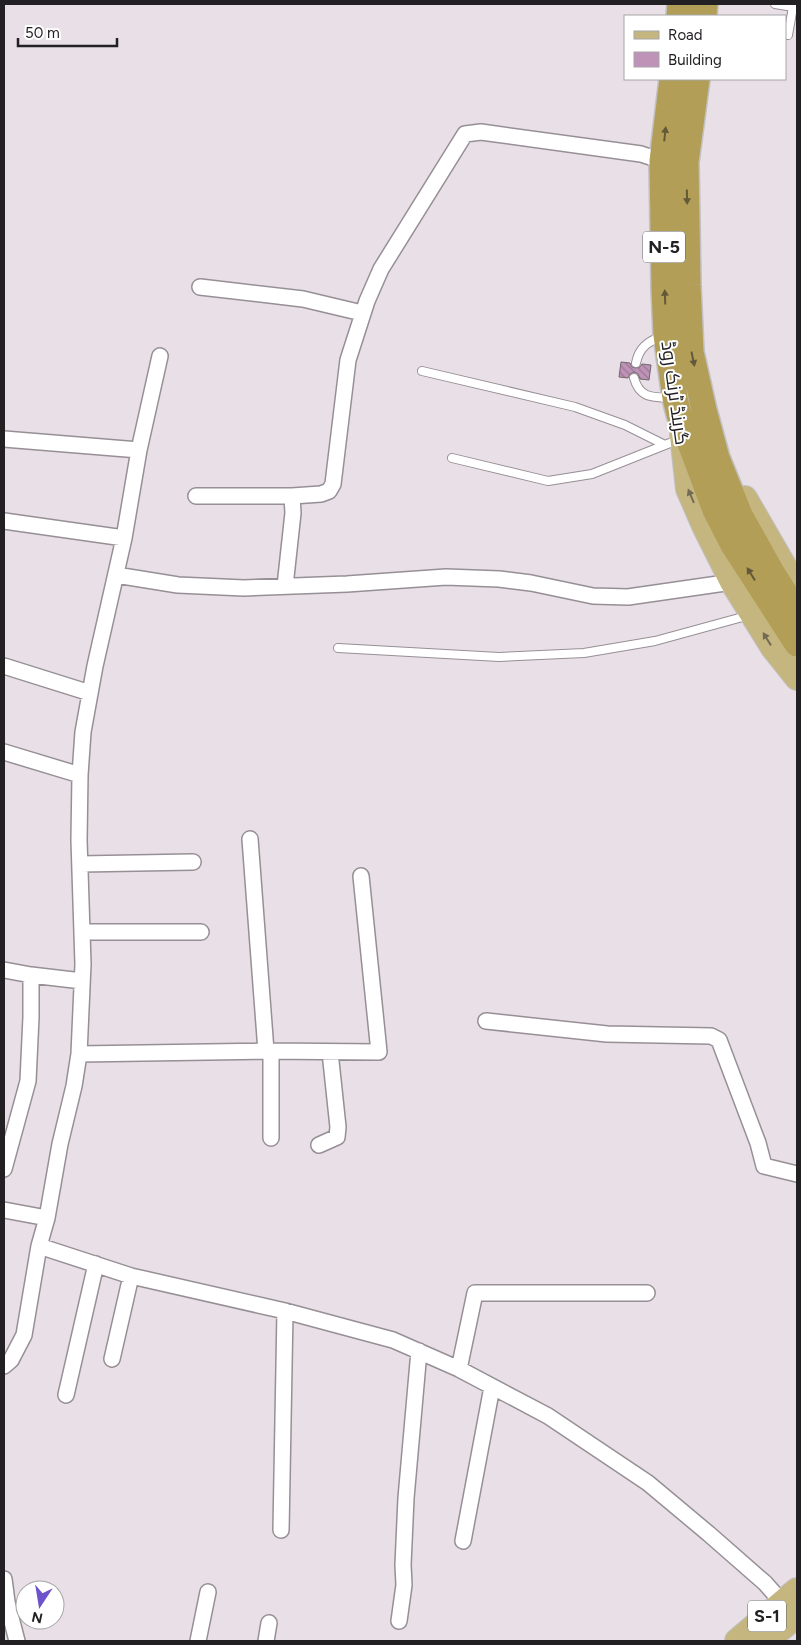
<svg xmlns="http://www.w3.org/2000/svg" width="801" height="1645" font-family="Figtree,Cairo,sans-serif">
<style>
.building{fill:url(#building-back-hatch);stroke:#70686e}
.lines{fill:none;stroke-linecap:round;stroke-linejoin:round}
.service-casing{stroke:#978f96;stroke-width:10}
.minor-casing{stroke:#978f96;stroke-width:18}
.primary-casing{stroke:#c1c1c1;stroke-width:26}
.trunk-casing{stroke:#c1c1c1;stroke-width:28}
.service{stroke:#fff;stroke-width:8}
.minor{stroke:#fff;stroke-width:15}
.primary{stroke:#c5b680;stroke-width:24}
.trunk{stroke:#b29e56;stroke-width:25}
.oneway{fill:#63593a}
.oneway2{fill:#746b52}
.labels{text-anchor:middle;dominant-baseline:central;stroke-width:4;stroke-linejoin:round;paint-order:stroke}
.shield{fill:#fff;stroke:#656365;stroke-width:1}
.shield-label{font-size:18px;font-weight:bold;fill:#232023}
.street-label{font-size:19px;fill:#232023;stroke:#fff}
</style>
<defs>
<pattern id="building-back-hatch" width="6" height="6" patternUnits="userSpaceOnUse" patternTransform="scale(1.25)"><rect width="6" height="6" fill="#bf92b7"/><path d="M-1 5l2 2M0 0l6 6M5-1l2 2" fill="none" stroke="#9b7794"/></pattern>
</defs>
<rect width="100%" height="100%" fill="#e8dfe7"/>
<!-- building -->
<path class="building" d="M621,362L630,363L632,367L635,368L640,367L642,364L651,365L649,380L640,379L638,374L634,372L630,374L628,378L619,377Z"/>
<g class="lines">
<!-- service casing -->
<g class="service-casing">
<path id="service" d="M775,4L793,7L788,35L785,34
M636,363C639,348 647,342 662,336
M422,371L575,407L625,425L665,445
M634,378C640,399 653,397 671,398
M452,458L548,481L592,474L680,439
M338,648L499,657L584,653L655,641L750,615"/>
</g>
<!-- minor casing -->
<g class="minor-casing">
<path id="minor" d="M200,287L303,299L362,313
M4,439L139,450
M196,496H292
M4,521L124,538
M116,575L178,585L244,588L347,584L446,577L499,579L531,583L593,596L628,597L732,582
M285,586L293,513L292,496L321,494L329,491L333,484L348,360L367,301L381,269L465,134L481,132L641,154L662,161
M4,666L90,693
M4,752L80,775
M250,839L266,1051
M80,864L193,862
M83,932H201
M4,970L31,975L82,981
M486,1021L607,1034L711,1036L719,1040L758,1143L764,1166L797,1174
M271,1051V1138
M79,1054L266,1051L379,1052L361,876
M319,1145L337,1137L338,1127L330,1052
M4,1169L28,1081L31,1017V975
M4,1210L47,1218
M39,1246L131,1276L285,1311L393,1340L459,1369L548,1416L648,1483L709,1534L765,1583L788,1609
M112,1359L131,1276
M4,1366L11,1360L24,1335L39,1246L47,1218L60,1144L74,1086L79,1054L83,964L79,840L80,775L83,732L95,666L124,538L139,450L160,356
M459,1369L475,1293H647
M66,1395L96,1264
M281,1530L285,1311
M463,1541L492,1387
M4,1579L7,1602L17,1641
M399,1621L404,1585L403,1565L406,1498L419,1351
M198,1641L208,1592
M266,1641L269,1623"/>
</g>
<!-- primary casing -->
<g class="primary-casing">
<path id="primary" d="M682,435L688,489L705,528L732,582L773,648L797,678
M745,498L797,588
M737,1641L797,1590
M767,1641L797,1615"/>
</g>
<!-- trunk casing -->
<g class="trunk-casing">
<path id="trunk" d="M679,16L680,4
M704,16L705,4
M672,79L662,161L664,289L666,335L675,398L679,414L715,510L733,545L797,644
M697,79L686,162L688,285L691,352L704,410L717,458L740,515L773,574L797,612"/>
</g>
<!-- service -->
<use href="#service" class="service"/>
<!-- minor -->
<use href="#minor" class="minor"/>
<!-- primary -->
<use href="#primary" class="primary"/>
<!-- trunk -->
<use href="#trunk" class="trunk"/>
</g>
<!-- one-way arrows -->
<defs><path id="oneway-solid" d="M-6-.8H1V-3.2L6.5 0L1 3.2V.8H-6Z" transform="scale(1.25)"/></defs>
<g class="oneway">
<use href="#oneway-solid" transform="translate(665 134) rotate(-84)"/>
<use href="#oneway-solid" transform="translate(687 197) rotate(89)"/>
<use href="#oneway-solid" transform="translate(665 297) rotate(-92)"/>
<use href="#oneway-solid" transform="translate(693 359) rotate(78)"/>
<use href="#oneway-solid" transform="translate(751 574) rotate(-122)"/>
</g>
<g class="oneway2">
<use href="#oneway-solid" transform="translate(691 496) rotate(-113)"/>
<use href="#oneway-solid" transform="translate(767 639) rotate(-122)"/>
</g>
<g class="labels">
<!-- shield labels -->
<g class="shield">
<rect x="643" y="231.5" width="42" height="31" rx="4"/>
<rect x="748" y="1600.5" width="38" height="31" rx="4"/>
</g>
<g class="shield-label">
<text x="664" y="247">N-5</text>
<text x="767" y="1616">S-1</text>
</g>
<!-- street labels -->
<g class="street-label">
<text transform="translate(675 393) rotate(82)">گرینڈ ٹرنک روڈ</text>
</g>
</g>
<!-- border -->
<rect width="801" height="1645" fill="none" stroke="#232023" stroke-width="10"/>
<!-- legend -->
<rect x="624" y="15" width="162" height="65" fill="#ffffff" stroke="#a7a6a7"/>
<rect x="634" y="31" width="25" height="8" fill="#c5b680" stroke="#a7a6a7"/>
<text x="668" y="40" font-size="15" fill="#232023">Road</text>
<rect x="634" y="52" width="25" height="15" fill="#bf92b7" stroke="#a7a6a7"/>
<text x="668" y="65" font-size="15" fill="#232023">Building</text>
<!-- north arrow -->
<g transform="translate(40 1605) rotate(192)"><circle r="24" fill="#ffffff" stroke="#a7a6a7"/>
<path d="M0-4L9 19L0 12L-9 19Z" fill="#6e52cb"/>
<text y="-8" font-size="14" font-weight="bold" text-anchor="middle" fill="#232023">N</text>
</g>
<!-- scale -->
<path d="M18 38v8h99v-8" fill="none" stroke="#232023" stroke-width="2.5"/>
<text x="25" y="38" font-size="15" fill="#232023" stroke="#ffffff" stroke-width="4" paint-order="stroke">50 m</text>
</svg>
